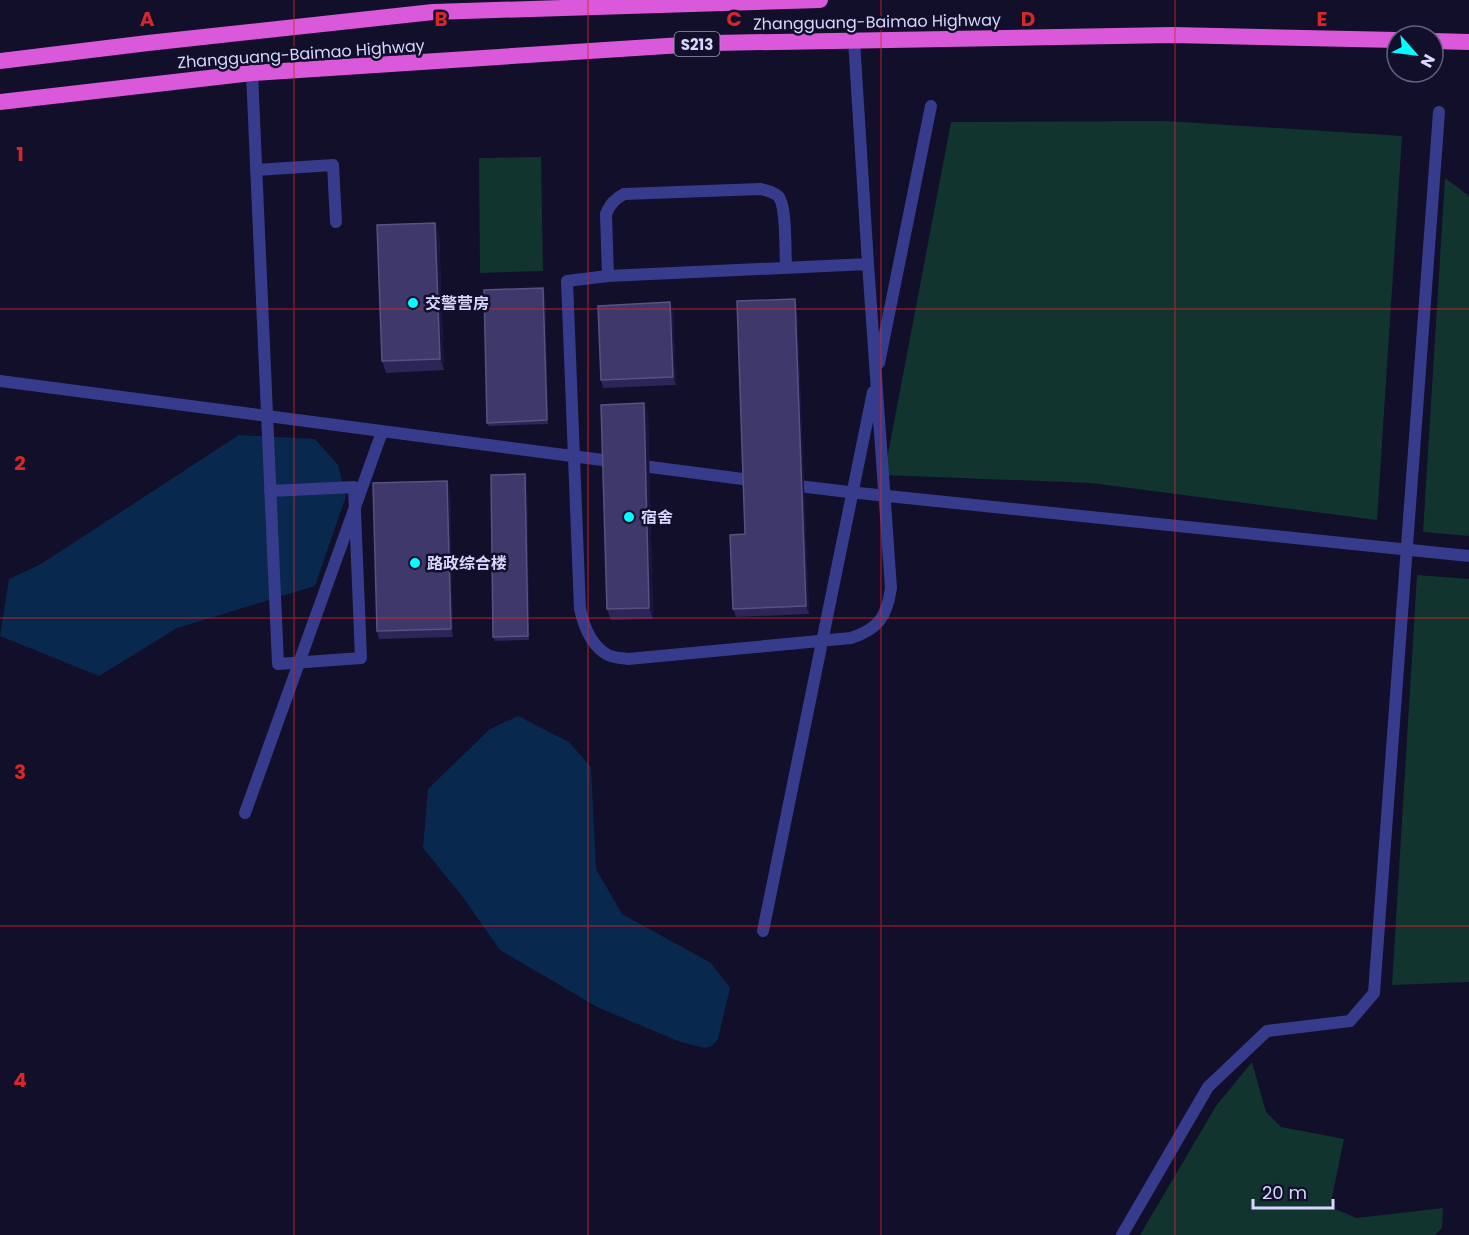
<svg xmlns="http://www.w3.org/2000/svg" width="1469" height="1235" font-family="Poppins,'Noto Sans SC',sans-serif">
<style>
.green{fill:#11342f}
.water{fill:#09284e}
.lines{fill:none;stroke-linecap:round;stroke-linejoin:round}
.service{stroke:#373b8b;stroke-width:12}
.trunk{stroke:#da58da;stroke-width:16}
.wall{fill:#2c2658}
.shaded-wall{fill:#19153d}
.building{fill:#3e396a;stroke:#565281;stroke-width:1.5}
.grid{fill:none;stroke:#d62828;stroke-width:1.5;stroke-opacity:0.55}
.poi-dot{fill:#03fcff;stroke:#110f29;stroke-width:2}
.labels{text-anchor:middle;dominant-baseline:central;stroke-width:5;stroke-linejoin:round;paint-order:stroke}
.shield{fill:#110f29;stroke:#9c9bbf;stroke-width:1.5}
.shield-label{font-size:15px;font-weight:bold;fill:#d8d7ff}
.street-label{font-size:16px;fill:#d8d7ff;stroke:#110f29}
.poi-label{font-size:16px;font-weight:bold;fill:#d8d7ff;stroke:#110f29;text-anchor:start}
.grid-label{font-size:20px;text-anchor:middle;font-weight:bold;fill:#d62828;stroke:#110f29;stroke-width:5;stroke-linejoin:round;paint-order:stroke}
</style>
<rect width="100%" height="100%" fill="#110f29"/>
<!-- green -->
<path class="green" d="M1166,121L1402,136L1377,520L1091,483L884,475L951,122Z
M541,157L543,271L480,273L479,158Z
M1445,178L1469,196V536L1423,532Z
M1417,575L1469,579V982L1392,985Z
M1252,1062L1266,1112L1281,1127L1344,1139L1330,1207L1357,1218L1443,1208L1442,1228L1435,1235H1140L1216,1106Z"/>
<!-- water -->
<path class="water" d="M239,435L315,439L338,465L346,496L315,586L177,628L99,676L0,636L9,579L41,564Z
M518,716L569,742L591,767L596,869L622,914L711,963L730,988L718,1039L712,1046L704,1048L678,1041L597,1007L500,950L462,896L423,848L428,789L490,729Z"/>
<g class="lines">
<!-- service -->
<path class="service" d="M854,40L868,264L891,588C887,616 879,629 851,638L628,659C622,658 614,658 608,655C591,646 584,627 580,609L567,281L608,276L868,264
M252,73C260,270 269,467 278,664L361,658L354,487L270,491
M256,170L333,165L336,222
M608,276L606,214C610,204 615,199 624,194L760,189C766,190 772,191 778,196C787,205 785,253 786,268
M879,363L931,106
M0,381L618,462
M635,465L758,481
M790,485L849,492L1469,556
M245,813L382,432
M763,931L873,392
M1122,1235L1208,1087L1267,1031L1350,1021L1374,993L1439,112"/>
<!-- trunk -->
<path class="trunk" d="M1433,41L1469,42
M0,61L148,43L433,12L820,0
M0,102L252,73L713,43L1173,35L1397,40"/>
</g>
<!-- wall -->
<path class="wall" d="M435,223L439,234L444,370L386,373L382,361Z
M545,292L548,424L489,426L487,423Z
M795,299L797,307L809,614L736,617L733,609L745,534Z
M673,310L676,385L603,388L601,380Z
M648,414L653,619L611,620L607,609Z
M525,474L527,478L529,640L495,641L493,637Z
M447,481L450,488L453,637L379,639L377,631Z"/>
<!-- shaded-wall -->
<path class="shaded-wall" d="M435,223L439,234L444,370L440,359Z
M543,288L545,292L548,424L547,420Z
M795,299L797,307L809,614L806,606Z
M670,302L673,310L676,385L673,377Z
M644,403L648,414L653,619L649,608Z
M525,474L527,478L529,640L528,636Z
M447,481L450,488L453,637L451,629Z"/>
<!-- building -->
<path class="building" d="M435,223L440,359L382,361L377,225Z
M543,288L547,420L487,423L484,290Z
M795,299L806,606L733,609L730,535L745,534L737,301Z
M670,302L673,377L601,380L598,306Z
M644,403L649,608L607,609L601,405Z
M525,474L528,636L493,637L491,475Z
M447,481L451,629L377,631L373,483Z"/>
<!-- grid -->
<path class="grid" d="M294,0V1235M588,0V1235M881,0V1235M1175,0V1235M0,309H1469M0,618H1469M0,926H1469"/>
<!-- markers -->
<g class="poi-dot">
<circle cx="413" cy="303" r="6"/>
<circle cx="629" cy="517" r="6"/>
<circle cx="415" cy="563" r="6"/>
</g>
<g class="labels">
<!-- shield labels -->
<rect class="shield" x="674.5" y="32" width="45" height="24" rx="4.5"/>
<g class="shield-label">
<text x="697" y="44">S213</text>
</g>
<!-- street labels -->
<g class="street-label">
<text transform="translate(877 22) rotate(-1)">Zhangguang-Baimao Highway</text>
<text transform="translate(301 54) rotate(-4)">Zhangguang-Baimao Highway</text>
</g>
<!-- poi labels -->
<g class="poi-label">
<text x="425" y="303">交警营房</text>
<text x="641" y="517">宿舍</text>
<text x="427" y="563">路政综合楼</text>
</g>
</g>
<g class="grid-label">
<text x="147" y="26">A</text>
<text x="441" y="26">B</text>
<text x="734" y="26">C</text>
<text x="1028" y="26">D</text>
<text x="1322" y="26">E</text>
<text x="20" y="161">1</text>
<text x="20" y="470">2</text>
<text x="20" y="779">3</text>
<text x="20" y="1087">4</text>
</g>
<!-- north arrow -->
<g transform="translate(1415 54) rotate(118)"><circle r="28" fill="#110f29" stroke="#615f7f" stroke-width="1.5"/>
<path d="M0-4.5L10 22L0 15L-10 22Z" fill="#03fcff"/>
<text y="-9" font-size="16" font-weight="bold" text-anchor="middle" fill="#d8d7ff">N</text>
</g>
<!-- scale -->
<path d="M1253 1199v9h80v-9" fill="none" stroke="#d8d7ff" stroke-width="3"/>
<text x="1262" y="1199" font-size="18" fill="#d8d7ff" stroke="#110f29" stroke-width="4.5" paint-order="stroke">20 m</text>
</svg>
